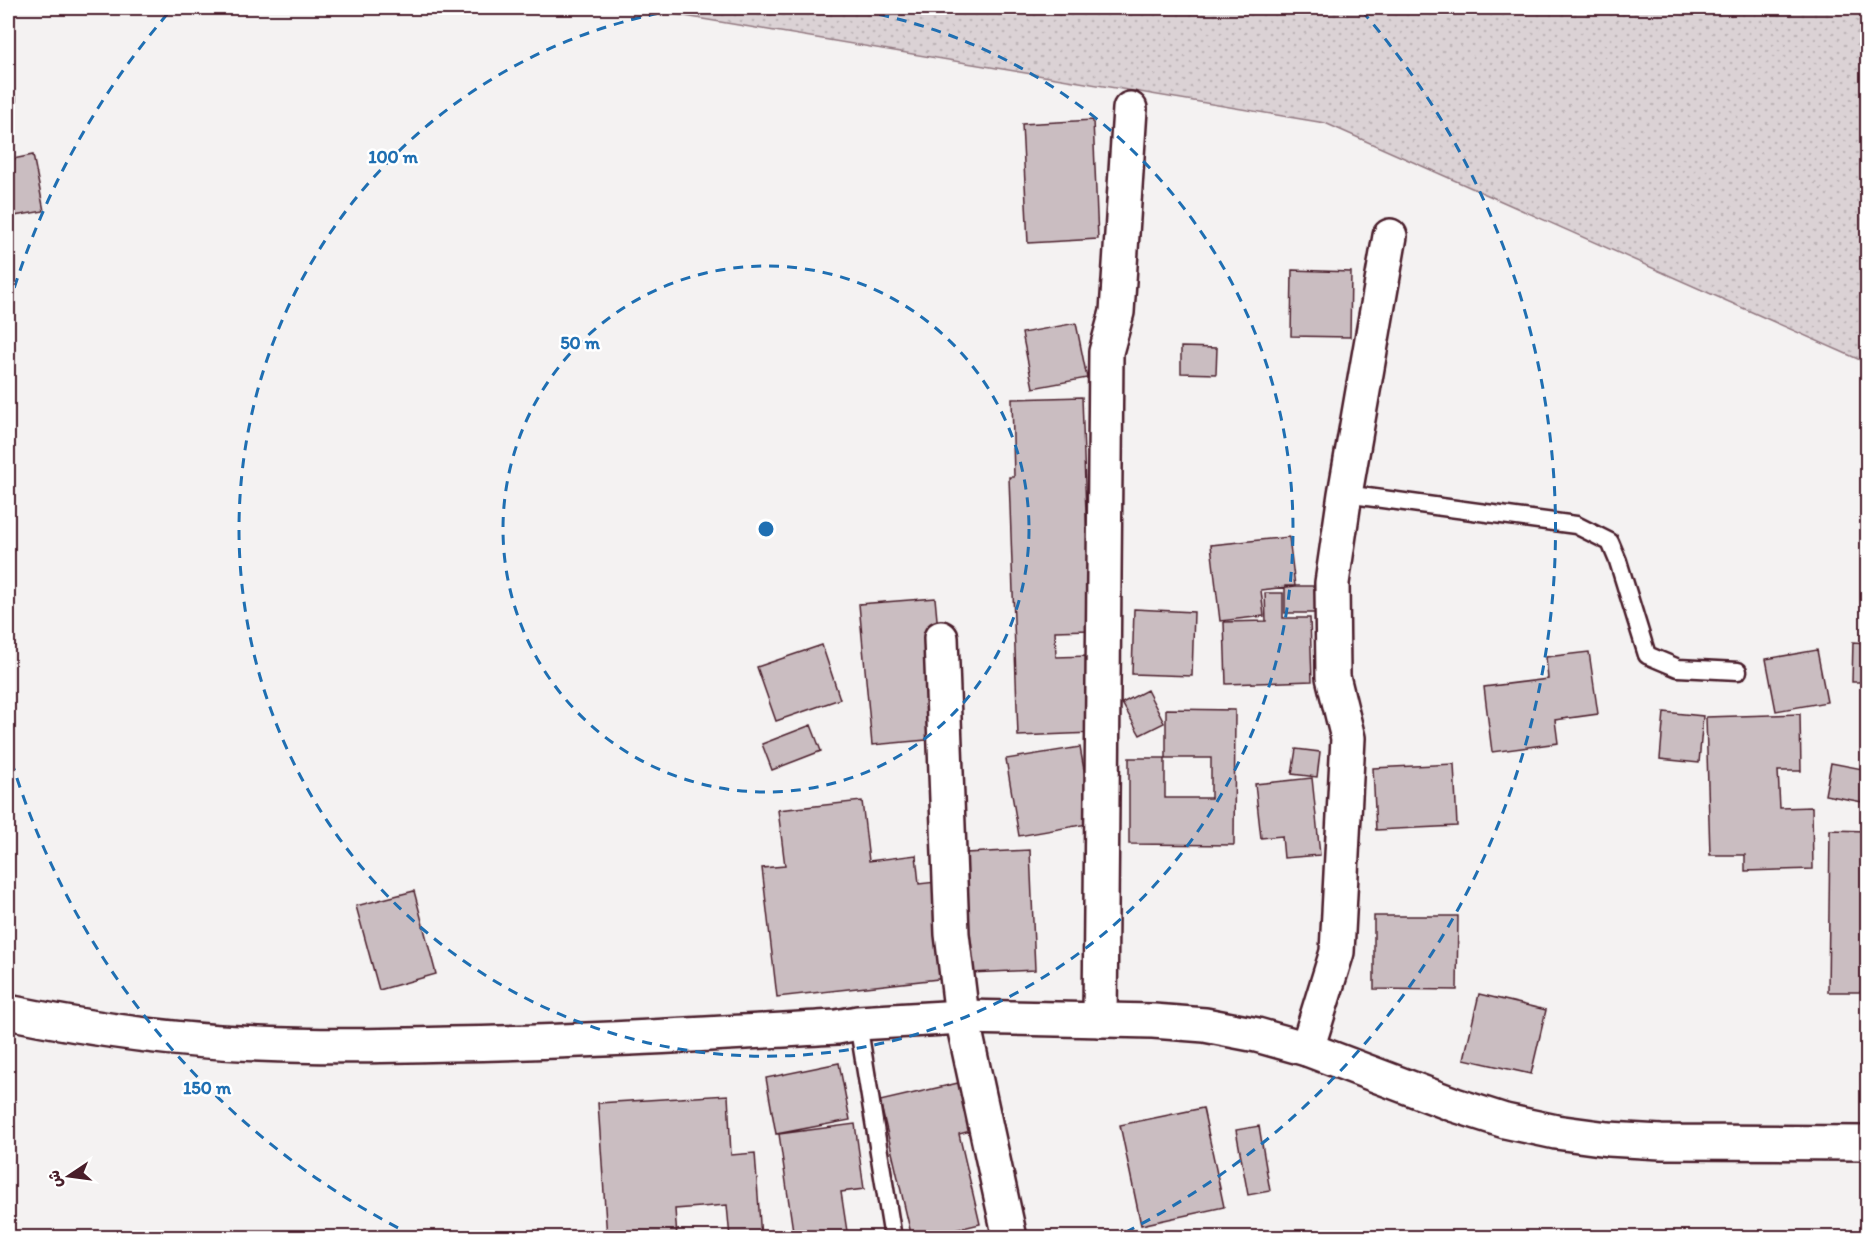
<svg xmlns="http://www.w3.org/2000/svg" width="1875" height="1245" font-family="Itim,'Playpen Sans Arabic',sans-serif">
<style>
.grass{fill:url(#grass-dots);stroke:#927880;stroke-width:1.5}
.building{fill:#cabdc1;stroke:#4a1f2b;stroke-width:1.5}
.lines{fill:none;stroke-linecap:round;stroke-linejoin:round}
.lane-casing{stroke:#4a1f2b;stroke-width:21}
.street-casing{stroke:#4a1f2b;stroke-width:38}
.secondary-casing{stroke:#4a1f2b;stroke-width:38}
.lane{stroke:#fff;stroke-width:16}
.street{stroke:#fff;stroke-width:33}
.secondary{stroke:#fff;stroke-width:33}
.ring{fill:none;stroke:#1f6fb2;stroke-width:3;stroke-dasharray:10 8}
.centre{fill:#1f6fb2;stroke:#fff;stroke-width:3}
.ring-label{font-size:18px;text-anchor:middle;font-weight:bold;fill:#1f6fb2;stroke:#fff;stroke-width:5;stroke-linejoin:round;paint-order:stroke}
</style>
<defs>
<pattern id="grass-dots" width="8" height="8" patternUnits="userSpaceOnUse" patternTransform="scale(1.5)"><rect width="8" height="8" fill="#dbd2d5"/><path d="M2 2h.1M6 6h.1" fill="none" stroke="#bdb4b7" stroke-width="1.8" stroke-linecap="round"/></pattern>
</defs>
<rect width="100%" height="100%" fill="#f4f2f2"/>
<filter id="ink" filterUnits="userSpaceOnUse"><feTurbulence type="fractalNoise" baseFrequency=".0167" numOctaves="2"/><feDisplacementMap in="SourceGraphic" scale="12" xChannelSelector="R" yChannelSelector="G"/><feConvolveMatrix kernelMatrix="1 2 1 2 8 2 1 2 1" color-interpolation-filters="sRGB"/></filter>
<g filter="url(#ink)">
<!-- grass -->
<path class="grass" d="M637,8H1867V363L1325,123Z"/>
<!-- building -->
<path class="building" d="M8,97H16L15,144H8Z
M1093,120L1098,239L1028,243L1022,124Z
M33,155L44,211L8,217V160Z
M1292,270L1351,272L1350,337L1291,336Z
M1076,323L1087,378L1033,388L1022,333Z
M1181,347L1217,348L1216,374L1181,373Z
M1082,397L1090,630L1055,631L1056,657L1089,656L1092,733L1018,736L1009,477H1014L1012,399Z
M1289,537L1295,586L1261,590L1264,616L1220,621L1211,545Z
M1285,586H1323L1324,613H1285Z
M1265,593H1283V618H1310L1312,681L1226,684L1224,622L1266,621Z
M935,598L948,738L872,745L859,604Z
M1134,609L1194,612L1192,676L1132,674Z
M1853,642L1868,643V682H1852Z
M822,645L840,699L776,721L757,667Z
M1817,650L1827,702L1776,711L1766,659Z
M1589,652L1598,714L1555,720L1558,743L1492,752L1484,687L1548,679L1546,657Z
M1147,690L1164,723L1140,735L1122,703Z
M1166,709L1235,710L1234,845L1129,844V758H1165V798H1211V758H1166Z
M1664,712L1703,716L1699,763L1660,759Z
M1800,714L1801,771H1778L1780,808L1812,807L1813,869L1745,871V855H1710L1706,717Z
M811,725L821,751L772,770L762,744Z
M1080,747L1093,823L1019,836L1006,759Z
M1296,749L1320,752L1317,777L1292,774Z
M1831,763L1868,770V803L1825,795Z
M1454,764L1457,826L1376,830L1373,768Z
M1312,778L1320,855L1284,858L1282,836L1261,838L1255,784Z
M862,801L869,861L916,855L919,884L936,882L947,978L777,997L762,868L785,866L778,810Z
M1830,830L1868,831V992H1828Z
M1030,850L1035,970L970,973L965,853Z
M414,891L436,974L379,990L356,906Z
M1374,916H1458L1457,990L1374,989Z
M1479,994L1546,1010L1531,1074L1464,1059Z
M839,1063L850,1120L776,1134L766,1078Z
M967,1081L978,1129L959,1134L980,1224L921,1238H912L880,1101Z
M728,1095L731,1155L755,1153L761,1238H730L727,1205L675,1209L677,1238H607L598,1103Z
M1203,1108L1224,1207L1141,1225L1120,1125Z
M855,1124L864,1189L841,1192L848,1238H794L779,1134Z
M1259,1126L1270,1191L1248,1195L1236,1130Z"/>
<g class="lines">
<!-- lane casing -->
<g class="lane-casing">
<path id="lane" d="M1345,494L1576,525L1610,542L1618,561L1647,655L1678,668L1738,671
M858,1023L893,1238"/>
</g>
<!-- street casing -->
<g class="street-casing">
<path id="street" d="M941,638L952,934L962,1017L1010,1238
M1100,1020L1106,352L1117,312L1130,109
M1307,1049L1337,952L1348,738L1333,677L1332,583L1345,494L1390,236"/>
</g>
<!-- secondary casing -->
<g class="secondary-casing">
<path id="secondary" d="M8,1012C90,1029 174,1041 259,1044C322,1047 385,1046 449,1044C578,1042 708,1034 837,1027L858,1023L962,1017L1153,1021L1205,1025L1257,1035L1307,1049L1455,1105L1505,1121L1556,1132L1608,1139L1661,1142L1868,1143"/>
</g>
<!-- lane -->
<use href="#lane" class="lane"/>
<!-- street -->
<use href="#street" class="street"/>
<!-- secondary -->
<use href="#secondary" class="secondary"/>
</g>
</g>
<!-- distance rings -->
<g class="ring">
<circle cx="766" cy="529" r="263"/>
<path d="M844 8A527 527 0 1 1 688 8"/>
<path d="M414 1236A790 790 0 0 1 9 753M9 305A790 790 0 0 1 170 11M1362 11A790 790 0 0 1 1118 1236"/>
</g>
<circle cx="766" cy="529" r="9" class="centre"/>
<g class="ring-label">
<text x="393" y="163">100 m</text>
<text x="580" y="349">50 m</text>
<text x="207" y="1094">150 m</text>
</g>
<!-- margin -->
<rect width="1875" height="1245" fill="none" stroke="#fff" stroke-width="30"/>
<rect x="15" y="15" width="1845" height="1215" fill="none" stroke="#4a1f2b" stroke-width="2" filter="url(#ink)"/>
<!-- north arrow -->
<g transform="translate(69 1176) rotate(257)" stroke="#ffffff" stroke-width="4.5" paint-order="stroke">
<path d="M0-4.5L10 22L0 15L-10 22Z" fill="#4a1f2b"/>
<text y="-9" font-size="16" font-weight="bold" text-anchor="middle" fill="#4a1f2b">ش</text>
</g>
</svg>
